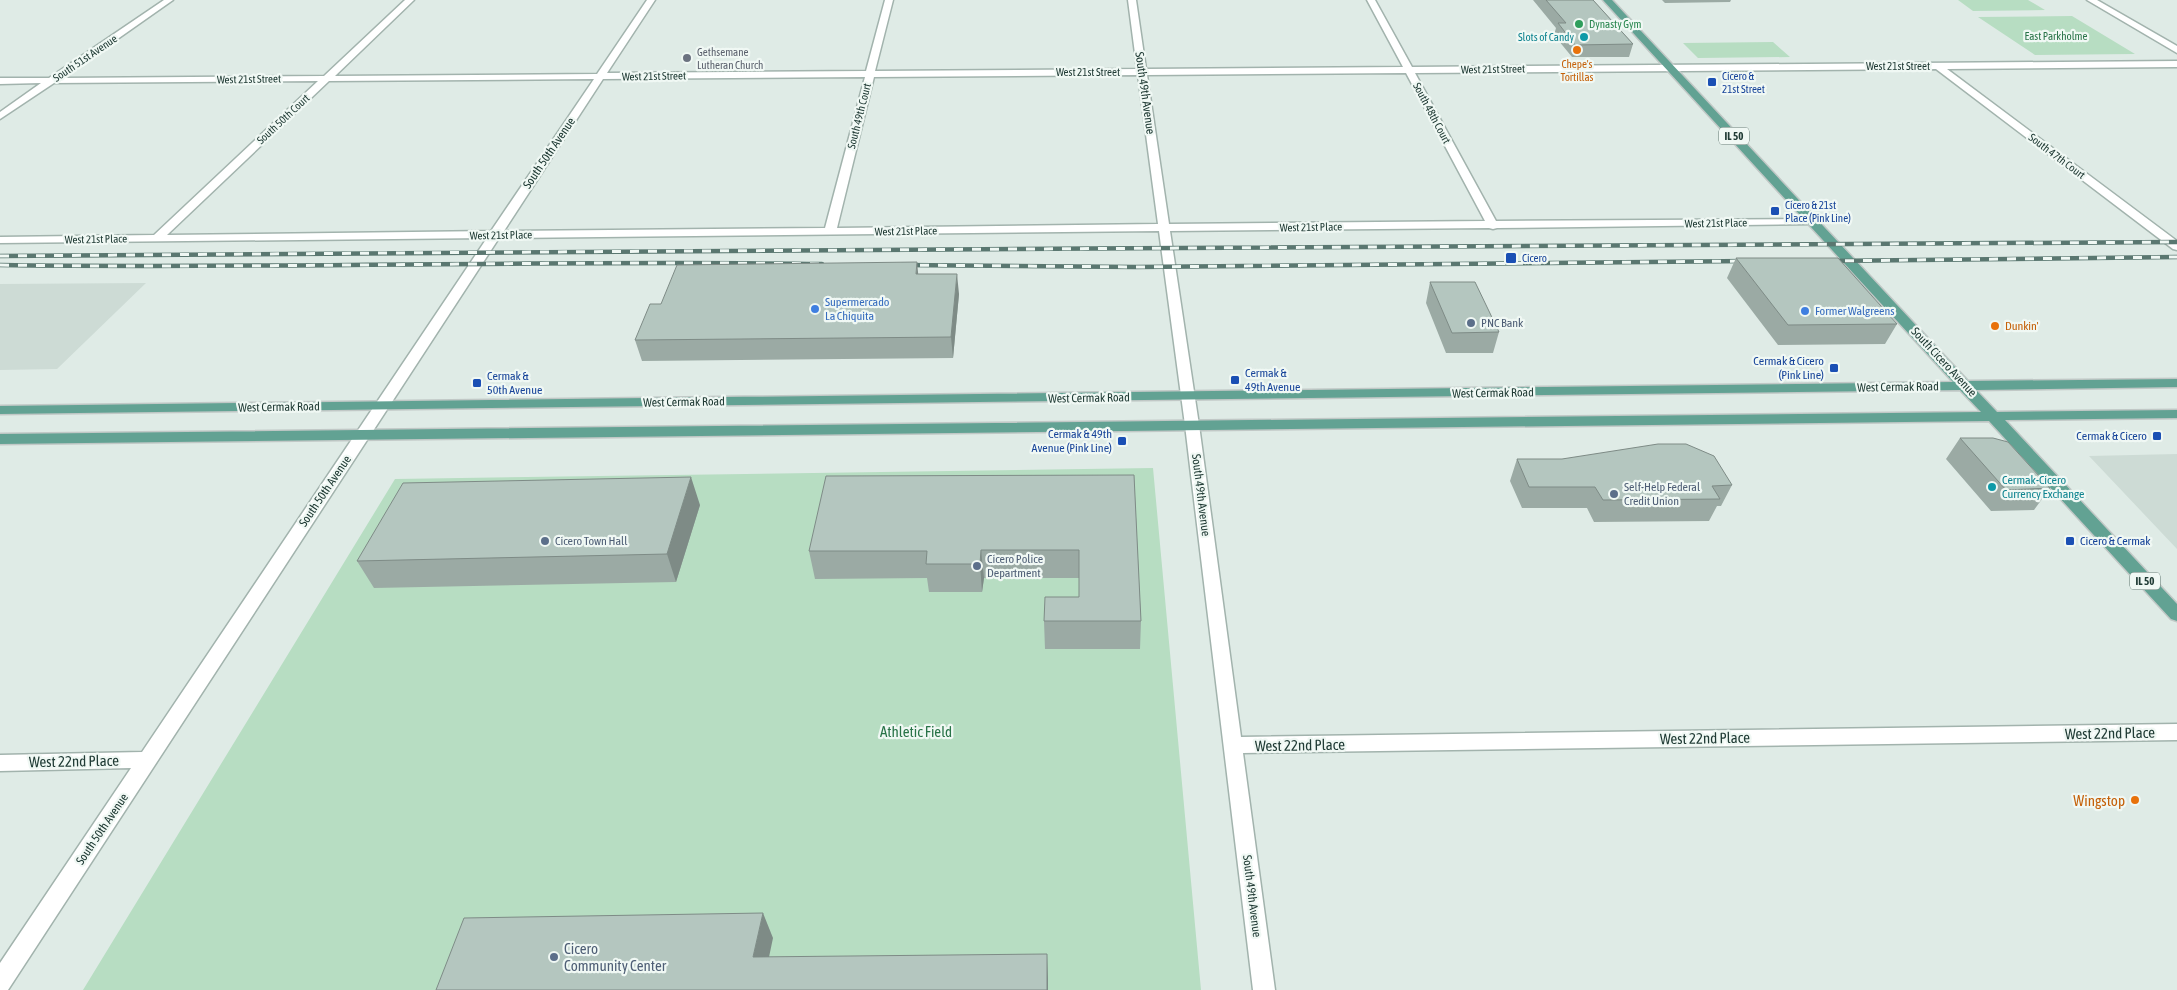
<svg xmlns="http://www.w3.org/2000/svg" width="2177" height="990" font-family="'Asap Condensed',sans-serif">
<style>
.built{fill:#cddbd5}
.green{fill:#b7ddc2}
.lines{fill:none;stroke-linecap:round;stroke-linejoin:round}
.minor-casing{stroke:#a2b3ad;stroke-width:3}
.major-casing{stroke:#c1c8c6;stroke-width:3}
.minor{fill:#fff;fill-rule:evenodd}
.major{fill:#62a293;fill-rule:evenodd}
.rail-casing{stroke:#5a7770;stroke-width:4.5}
.rail{stroke:#f0f8f4;stroke-width:3;stroke-dasharray:9;stroke-linecap:butt}
.wall{fill:#9baaa4}
.shaded-wall{fill:#7e8b86}
.building{fill:#b4c6bf;stroke:#7e8b86}
.leisure-dot{fill:#2e9e5b;stroke:#f0f8f4;stroke-width:2}
.culture-dot{fill:#0f9aa8;stroke:#f0f8f4;stroke-width:2}
.food-dot{fill:#e8710a;stroke:#f0f8f4;stroke-width:2}
.worship-dot{fill:#6b7280;stroke:#f0f8f4;stroke-width:2}
.transit-dot{fill:#1a4fb4;stroke:#f0f8f4;stroke-width:2}
.shop-dot{fill:#3f7fe0;stroke:#f0f8f4;stroke-width:2}
.service-dot{fill:#5c6f8a;stroke:#f0f8f4;stroke-width:2}
.labels{text-anchor:middle;dominant-baseline:central;stroke-width:4.5;stroke-linejoin:round;paint-order:stroke}
.far-leisure-label{font-size:11px;fill:#27864d;stroke:#f0f8f4;text-anchor:start}
.far-park-label{font-size:11px;fill:#297348;stroke:#f0f8f4}
.far-culture-label{font-size:11px;fill:#0d838f;stroke:#f0f8f4;text-anchor:end}
.far-worship-label{font-size:11px;fill:#5b616d;stroke:#f0f8f4;text-anchor:start}
.far-street-label{font-size:11px;fill:#203b35;stroke:#f0f8f4}
.far-food-label{font-size:11px;fill:#c56008;stroke:#f0f8f4}
.far-transit-label{font-size:11px;fill:#164399;stroke:#f0f8f4;text-anchor:start}
.shield{fill:#f0f8f4;stroke:#5e746e;stroke-width:1}
.shield-label{font-size:11px;font-weight:bold;fill:#203b35}
.street-label{font-size:12px;fill:#203b35;stroke:#f0f8f4}
.shop-label{font-size:12px;fill:#366cbe;stroke:#f0f8f4;text-anchor:start}
.service-label{font-size:12px;fill:#4e5e75;stroke:#f0f8f4;text-anchor:start}
.food-label{font-size:12px;fill:#c56008;stroke:#f0f8f4;text-anchor:start}
.transit-label{font-size:12px;fill:#164399;stroke:#f0f8f4;text-anchor:end}
.culture-label{font-size:12px;fill:#0d838f;stroke:#f0f8f4;text-anchor:start}
.near-park-label{font-size:15px;fill:#297348;stroke:#f0f8f4}
.near-street-label{font-size:15px;fill:#203b35;stroke:#f0f8f4}
.near-food-label{font-size:15px;fill:#c56008;stroke:#f0f8f4;text-anchor:end}
.near-service-label{font-size:15px;fill:#4e5e75;stroke:#f0f8f4;text-anchor:start}
</style>
<rect width="100%" height="100%" fill="#dfebe6"/>
<!-- built -->
<path class="built" d="M146,283L57,369L0,370V284Z
M2177,454V549L2089,456Z"/>
<!-- green -->
<path class="green" d="M1958,0H2028L2045,10L1973,11Z
M2072,16L2135,54L2035,55L1978,17Z
M1773,42L1790,57L1698,58L1683,43Z
M1153,468L1201,990H83L395,479Z"/>
<g class="lines">
<!-- minor casing -->
<g class="minor-casing">
<path id="minor" d="M164,0H173L62,78L324,76L405,0H414L335,76L597,74L647,0H655L607,73L866,71L885,0H893L875,71L1137,69L1128,0H1136L1146,69L1403,67L1367,0H1375L1412,67L2177,61V67L1947,69L2177,241V250L2173,249L1936,69L1415,73L1496,221L1817,219L1819,221L1817,223L1813,224L1497,228L1493,229L1489,228L1170,231L1199,425L1241,737L2177,724V740L1243,753L1275,990H1253L1185,425L1159,231L499,238L8,990H0V963L131,768L0,771V755L142,752L487,238L0,243V237L154,235L318,81L54,83L0,119V112L41,83L0,84V78H49ZM1406,73L1485,221L1169,224L1147,75ZM1138,75L1158,224L837,228L874,77ZM865,77L825,228L504,231L603,79ZM594,79L491,231L167,235L329,81Z
M2087,0H2097L2177,46V53Z"/>
</g>
<!-- major casing -->
<g class="major-casing">
<path id="major" d="M1603,0H1612L1968,381L2177,379V387L1976,390L1997,412L2177,410V418L2005,420L2177,604V621L2171,619L1989,421L0,444V434L1981,412L1960,390L0,414V406L1953,382Z"/>
</g>
<!-- minor -->
<use href="#minor" class="minor"/>
<!-- major -->
<use href="#major" class="major"/>
<!-- rail casing -->
<g class="rail-casing">
<path id="rail" d="M0,256C726,250 1451,247 2177,242
M1827,261L2177,257
M0,265C274,269 548,260 822,264
M902,265L1136,267L1747,261"/>
</g>
<!-- rail -->
<use href="#rail" class="rail"/>
</g>
<!-- wall -->
<path class="wall" d="M1533,0H1593L1633,44L1629,57H1572L1554,35L1556,28Z
M1662,0H1731L1730,2L1665,3Z
M1736,258L1897,324L1885,344L1778,345L1727,278Z
M918,274L959,294L953,358L642,361L635,340L661,304Z
M1430,282L1499,332L1493,353H1446L1426,303Z
M1960,438L2050,488L2034,510L1991,511L1946,459Z
M1517,459L1732,485L1721,506H1717L1709,521L1594,522L1587,508H1522L1510,481Z
M1134,475L1141,621L1140,649H1045L1044,621L1079,597V578H984L982,592H929L927,578L815,579L809,551Z
M700,505L676,582L374,588L357,561Z"/>
<!-- shaded-wall -->
<path class="shaded-wall" d="M917,262L919,282L916,274Z
M957,274L959,294L953,358L951,337Z
M691,477L700,505L676,582L667,554Z
M981,550L984,578L982,592L980,564Z
M763,913L773,938L764,981L753,957Z
M1047,954L1048,979V990H1047Z"/>
<!-- building -->
<path class="building" d="M1546,0H1593L1633,44L1575,45L1558,23H1566Z
M1736,258H1838L1897,324L1788,325Z
M917,262L916,274H957L951,337L635,340L650,304H661L677,265Z
M1430,282H1475L1499,332L1452,333Z
M1960,438H1993L2008,442L2050,488L2006,490Z
M1658,444H1686L1714,456L1732,485L1712,486L1720,499L1603,500L1595,487H1529L1517,459H1562Z
M1134,475L1141,621H1044L1045,597H1079V550H981L980,564H926L927,551H809L826,476Z
M691,477L667,554L357,561L403,483Z
M763,913L753,957L1047,954V990H436L464,918Z"/>
<!-- markers -->
<circle class="leisure-dot" cx="1579" cy="24" r="5"/>
<g class="culture-dot">
<circle cx="1584" cy="37" r="5"/>
<circle cx="1992" cy="487" r="5"/>
</g>
<g class="food-dot">
<circle cx="1577" cy="50" r="5"/>
<circle cx="1995" cy="326" r="5"/>
<circle cx="2135" cy="800" r="5"/>
</g>
<circle class="worship-dot" cx="687" cy="58" r="5"/>
<g class="transit-dot">
<rect x="1707" y="77" width="10" height="10" rx="2.5"/>
<rect x="1770" y="206" width="10" height="10" rx="2.5"/>
<rect x="1505" y="252" width="12" height="12" rx="2.5"/>
<rect x="1829" y="363" width="10" height="10" rx="2.5"/>
<rect x="1230" y="375" width="10" height="10" rx="2.5"/>
<rect x="472" y="378" width="10" height="10" rx="2.5"/>
<rect x="2152" y="431" width="10" height="10" rx="2.5"/>
<rect x="1117" y="436" width="10" height="10" rx="2.5"/>
<rect x="2065" y="536" width="10" height="10" rx="2.5"/>
</g>
<g class="shop-dot">
<circle cx="815" cy="309" r="5"/>
<circle cx="1805" cy="311" r="5"/>
</g>
<g class="service-dot">
<circle cx="1471" cy="323" r="5"/>
<circle cx="1614" cy="494" r="5"/>
<circle cx="545" cy="541" r="5"/>
<circle cx="977" cy="566" r="5"/>
<circle cx="554" cy="957" r="5"/>
</g>
<g class="labels">
<!-- far-leisure labels -->
<g class="far-leisure-label">
<text x="1589" y="24">Dynasty Gym</text>
</g>
<!-- far-park labels -->
<g class="far-park-label">
<text x="2056" y="36">East Parkholme</text>
</g>
<!-- far-culture labels -->
<g class="far-culture-label">
<text x="1574" y="37">Slots of Candy</text>
</g>
<!-- far-worship labels -->
<g class="far-worship-label">
<text x="697" y="52">Gethsemane<tspan x="697" dy="13">Lutheran Church</tspan></text>
</g>
<!-- far-street labels -->
<g class="far-street-label">
<text transform="translate(85 58) rotate(-34)">South 51st Avenue</text>
<text x="1898" y="66">West 21st Street</text>
<text transform="translate(1493 69) rotate(-1)">West 21st Street</text>
<text x="1088" y="72">West 21st Street</text>
<text transform="translate(654 76) rotate(-1)">West 21st Street</text>
<text transform="translate(249 79) rotate(-1)">West 21st Street</text>
<text transform="translate(1432 113) rotate(62)">South 48th Court</text>
<text transform="translate(859 116) rotate(-76)">South 49th Court</text>
<text transform="translate(283 119) rotate(-43)">South 50th Court</text>
<text transform="translate(2057 156) rotate(37)">South 47th Court</text>
<text transform="translate(1716 223) rotate(-1)">West 21st Place</text>
<text transform="translate(1311 227) rotate(-1)">West 21st Place</text>
<text transform="translate(906 231) rotate(-1)">West 21st Place</text>
<text transform="translate(501 235) rotate(-1)">West 21st Place</text>
<text transform="translate(96 239) rotate(-1)">West 21st Place</text>
</g>
<!-- far-food labels -->
<g class="far-food-label">
<text x="1577" y="64">Chepe's<tspan x="1577" dy="13">Tortillas</tspan></text>
</g>
<!-- far-transit labels -->
<g class="far-transit-label">
<text x="1722" y="76">Cicero &amp;<tspan x="1722" dy="13">21st Street</tspan></text>
<text x="1785" y="205">Cicero &amp; 21st<tspan x="1785" dy="13">Place (Pink Line)</tspan></text>
<text x="1522" y="258">Cicero</text>
</g>
<!-- shield labels -->
<g class="shield">
<rect x="1719" y="127.5" width="30" height="17" rx="4"/>
<rect x="2130" y="572.5" width="30" height="17" rx="4"/>
</g>
<g class="shield-label">
<text x="1734" y="136">IL 50</text>
<text x="2145" y="581">IL 50</text>
</g>
<!-- street labels -->
<g class="street-label">
<text transform="translate(1145 93) rotate(82)">South 49th Avenue</text>
<text transform="translate(549 153) rotate(-56)">South 50th Avenue</text>
<text transform="translate(1944 362) rotate(47)">South Cicero Avenue</text>
<text transform="translate(1898 387) rotate(-1)">West Cermak Road</text>
<text transform="translate(1493 393) rotate(-1)">West Cermak Road</text>
<text transform="translate(1089 398) rotate(-1)">West Cermak Road</text>
<text transform="translate(684 402) rotate(-1)">West Cermak Road</text>
<text transform="translate(279 407) rotate(-1)">West Cermak Road</text>
<text transform="translate(325 491) rotate(-56)">South 50th Avenue</text>
<text transform="translate(1201 495) rotate(83)">South 49th Avenue</text>
<text transform="translate(102 829) rotate(-56)">South 50th Avenue</text>
<text transform="translate(1252 896) rotate(83)">South 49th Avenue</text>
</g>
<!-- shop labels -->
<g class="shop-label">
<text x="825" y="302">Supermercado<tspan x="825" dy="14">La Chiquita</tspan></text>
<text x="1815" y="311">Former Walgreens</text>
</g>
<!-- service labels -->
<g class="service-label">
<text x="1481" y="323">PNC Bank</text>
<text x="1624" y="487">Self-Help Federal<tspan x="1624" dy="14">Credit Union</tspan></text>
<text x="555" y="541">Cicero Town Hall</text>
<text x="987" y="559">Cicero Police<tspan x="987" dy="14">Department</tspan></text>
</g>
<!-- food labels -->
<g class="food-label">
<text x="2005" y="326">Dunkin'</text>
</g>
<!-- transit labels -->
<g class="transit-label">
<text x="1824" y="361">Cermak &amp; Cicero<tspan x="1824" dy="14">(Pink Line)</tspan></text>
<text x="1245" y="373" text-anchor="start">Cermak &amp;<tspan x="1245" dy="14">49th Avenue</tspan></text>
<text x="487" y="376" text-anchor="start">Cermak &amp;<tspan x="487" dy="14">50th Avenue</tspan></text>
<text x="1112" y="434">Cermak &amp; 49th<tspan x="1112" dy="14">Avenue (Pink Line)</tspan></text>
<text x="2147" y="436">Cermak &amp; Cicero</text>
<text x="2080" y="541" text-anchor="start">Cicero &amp; Cermak</text>
</g>
<!-- culture labels -->
<g class="culture-label">
<text x="2002" y="480">Cermak-Cicero<tspan x="2002" dy="14">Currency Exchange</tspan></text>
</g>
<!-- near-park labels -->
<g class="near-park-label">
<text x="916" y="731">Athletic Field</text>
</g>
<!-- near-street labels -->
<g class="near-street-label">
<text transform="translate(2110 733) rotate(-1)">West 22nd Place</text>
<text transform="translate(1705 738) rotate(-1)">West 22nd Place</text>
<text transform="translate(1300 745) rotate(-1)">West 22nd Place</text>
<text transform="translate(74 761) rotate(-1)">West 22nd Place</text>
</g>
<!-- near-food labels -->
<g class="near-food-label">
<text x="2125" y="800">Wingstop</text>
</g>
<!-- near-service labels -->
<g class="near-service-label">
<text x="564" y="948">Cicero<tspan x="564" dy="17">Community Center</tspan></text>
</g>
</g>
</svg>
